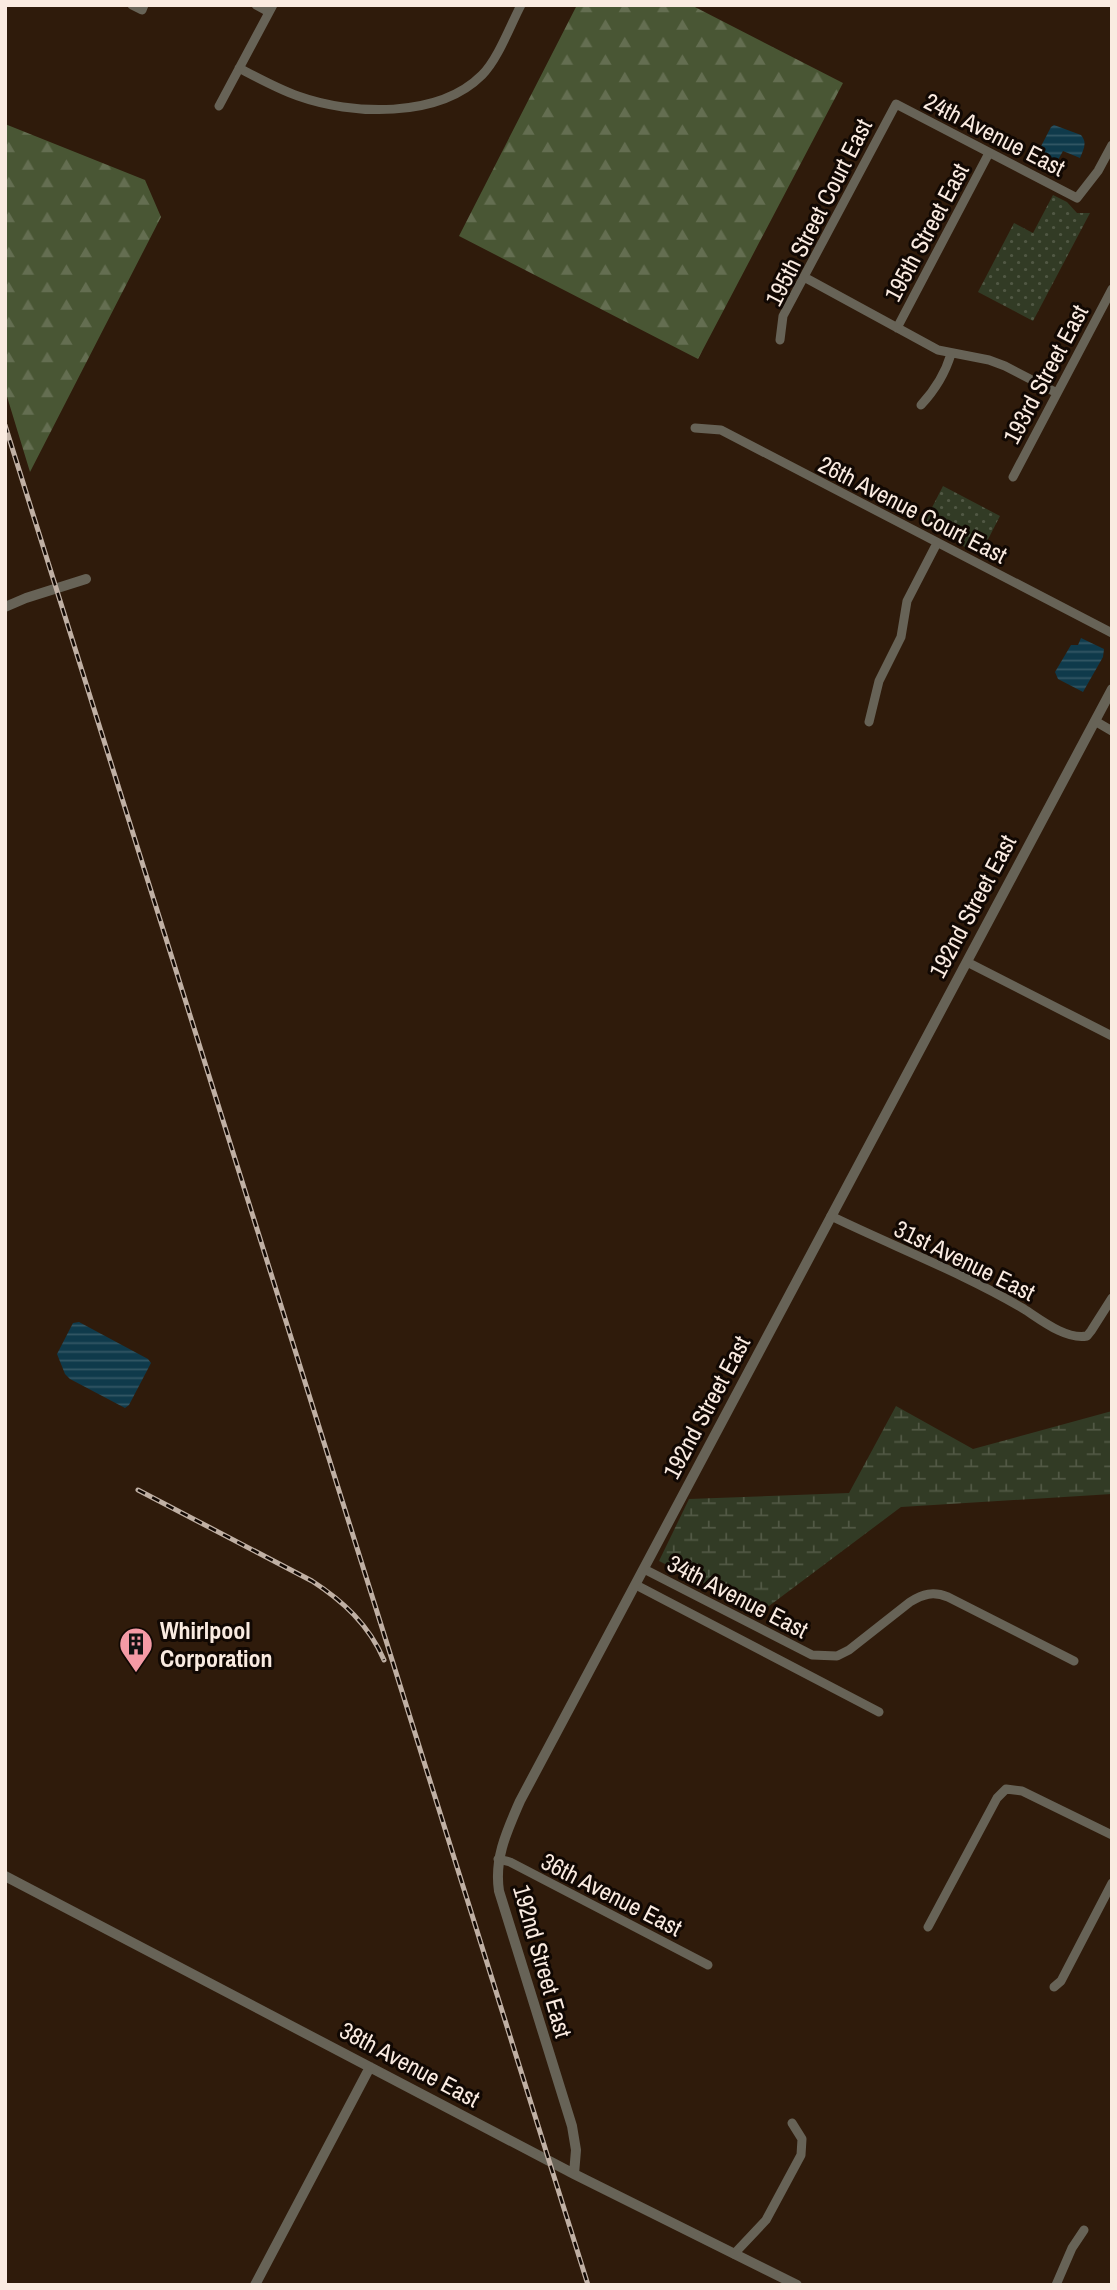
<svg xmlns="http://www.w3.org/2000/svg" width="1117" height="2290" font-family="'Archivo Narrow',sans-serif">
<style>
.forest{fill:url(#forest-firs)}
.wetland{fill:url(#wetland-marsh)}
.park{fill:url(#park-dots)}
.water{fill:url(#water-rules)}
.lines{fill:none;stroke-linecap:round;stroke-linejoin:round}
.minor{stroke:#676357;stroke-width:9}
.tertiary{stroke:#676357;stroke-width:10}
.rail-casing{stroke:#c0b0a4;stroke-width:5}
.rail{stroke:#110803;stroke-width:2.5;stroke-dasharray:8;stroke-linecap:butt}
.labels{text-anchor:middle;dominant-baseline:central;stroke-width:6;stroke-linejoin:round;paint-order:stroke}
.street-label{font-size:24px;fill:#faebe1;stroke:#110803}
.poi-label{font-size:24px;font-weight:bold;fill:#faebe1;stroke:#110803;text-anchor:start}
</style>
<defs>
<pattern id="forest-firs" width="22" height="20" patternUnits="userSpaceOnUse" patternTransform="scale(1.75)"><rect width="22" height="20" fill="#495634"/><path d="M5 1l3.5 6h-7zM16 11l3.5 6h-7z" fill="#646e51"/></pattern>
<pattern id="wetland-marsh" width="20" height="14" patternUnits="userSpaceOnUse" patternTransform="scale(1.75)"><rect width="20" height="14" fill="#323b25"/><path d="M1 5h8M5 5V1M11 12h8M15 12V8" fill="none" stroke="#515844"/></pattern>
<pattern id="park-dots" width="8" height="8" patternUnits="userSpaceOnUse" patternTransform="scale(1.75)"><rect width="8" height="8" fill="#323b25"/><path d="M2 2h.1M6 6h.1" fill="none" stroke="#515844" stroke-width="1.8" stroke-linecap="round"/></pattern>
<pattern id="water-rules" width="6" height="5" patternUnits="userSpaceOnUse" patternTransform="scale(1.75)"><rect width="6" height="5" fill="#0f3a4b"/><path d="M0 2.5h6" fill="none" stroke="#335765"/></pattern>
</defs>
<rect width="100%" height="100%" fill="#2f1b0b"/>
<!-- forest -->
<path class="forest" d="M577,5H691L843,83L698,359L459,236Z
M5,124L145,180L161,217L30,472L5,390Z"/>
<!-- wetland -->
<path class="wetland" d="M896,1406L973,1449L1112,1411V1494L901,1507L761,1612L659,1561L689,1499L849,1493Z"/>
<!-- park -->
<path class="park" d="M1053,195L1067,202L1077,213H1090L1033,321L978,292L1014,223L1033,233Z
M943,486L1000,516L980,555L923,525Z"/>
<!-- water -->
<path class="water" d="M1054,125L1081,135C1088,143 1083,150 1080,158L1063,151L1057,162L1038,152L1051,127Z
M1081,638L1104,649L1103,657L1083,692L1058,679L1055,672L1071,645H1078Z
M79,1322L148,1359L151,1363L129,1405L125,1408L70,1379L65,1374L57,1354L73,1323Z"/>
<g class="lines">
<!-- minor -->
<path class="minor" d="M132,5L142,10L144,5
M256,5L269,12
M239,68C258,78 278,89 298,96C351,115 438,119 482,75C498,59 510,26 521,5
M219,106L273,5
M804,277L938,350L989,360L1005,366L1057,393
M897,328L989,153
M780,340L783,316L896,104L1077,198L1098,171L1112,145
M921,405C935,390 945,374 951,354
M695,428L721,430L1112,633
M1013,477L1112,289
M1095,721L1112,731
M869,722L879,681L901,637L907,601L937,543
M967,962L1112,1036
M831,1216C895,1247 963,1273 1024,1309C1041,1320 1066,1340 1087,1336L1091,1331L1112,1298
M644,1569L812,1655L837,1656L849,1650L910,1602C923,1594 933,1591 948,1597L1074,1661
M636,1585L879,1712
M498,1859L510,1862L708,1965
M928,1927L997,1798L1006,1789L1022,1791L1112,1835
M1054,1987L1061,1981L1112,1883
M734,2254L766,2220L801,2155L802,2139L792,2123
M1056,2285L1072,2248L1084,2230"/>
<!-- tertiary -->
<path class="tertiary" d="M5,607L26,598L86,579
M5,1876L574,2174L797,2285
M574,2174L576,2150L572,2126L499,1891C494,1858 507,1831 520,1801L1112,689
M255,2285L370,2067"/>
<!-- rail casing -->
<g class="rail-casing">
<path id="rail" d="M5,425L588,2285
M138,1490L312,1581C343,1601 369,1625 384,1660"/>
</g>
<!-- rail -->
<use href="#rail" class="rail"/>
</g>
<!-- icons -->
<defs>
<g id="building-pin" transform="scale(1.75)"><path d="M0 17L-7.5 6A9.5 9.5 0 1 1 7.5 6Z" fill="#f49aa5" stroke="#110803"/><path d="M-4-6H4V6H1V3H-1V6H-4ZM-2.5-4.3h1.7v1.8h-1.7ZM.8-4.3h1.7v1.8H.8ZM-2.5-1h1.7V.8h-1.7ZM.8-1h1.7V.8H.8Z" fill="#111"/></g>
</defs>
<g fill-rule="evenodd">
<use href="#building-pin" x="136" y="1644"/>
</g>
<g class="labels">
<!-- street labels -->
<g class="street-label">
<text transform="translate(995 134) rotate(27)">24th Avenue East</text>
<text transform="translate(818 212) rotate(-63)">195th Street Court East</text>
<text transform="translate(926 232) rotate(-62)">195th Street East</text>
<text transform="translate(1045 374) rotate(-62)">193rd Street East</text>
<text transform="translate(913 509) rotate(27)">26th Avenue Court East</text>
<text transform="translate(972 906) rotate(-62)">192nd Street East</text>
<text transform="translate(965 1260) rotate(26)">31st Avenue East</text>
<text transform="translate(706 1407) rotate(-62)">192nd Street East</text>
<text transform="translate(738 1596) rotate(27)">34th Avenue East</text>
<text transform="translate(612 1894) rotate(27)">36th Avenue East</text>
<text transform="translate(543 1961) rotate(74)">192nd Street East</text>
<text transform="translate(410 2064) rotate(28)">38th Avenue East</text>
</g>
<!-- poi labels -->
<g class="poi-label">
<text x="160" y="1630">Whirlpool<tspan x="160" dy="28">Corporation</tspan></text>
</g>
</g>
<!-- border -->
<rect width="1117" height="2290" fill="none" stroke="#faebe1" stroke-width="14"/>
</svg>
